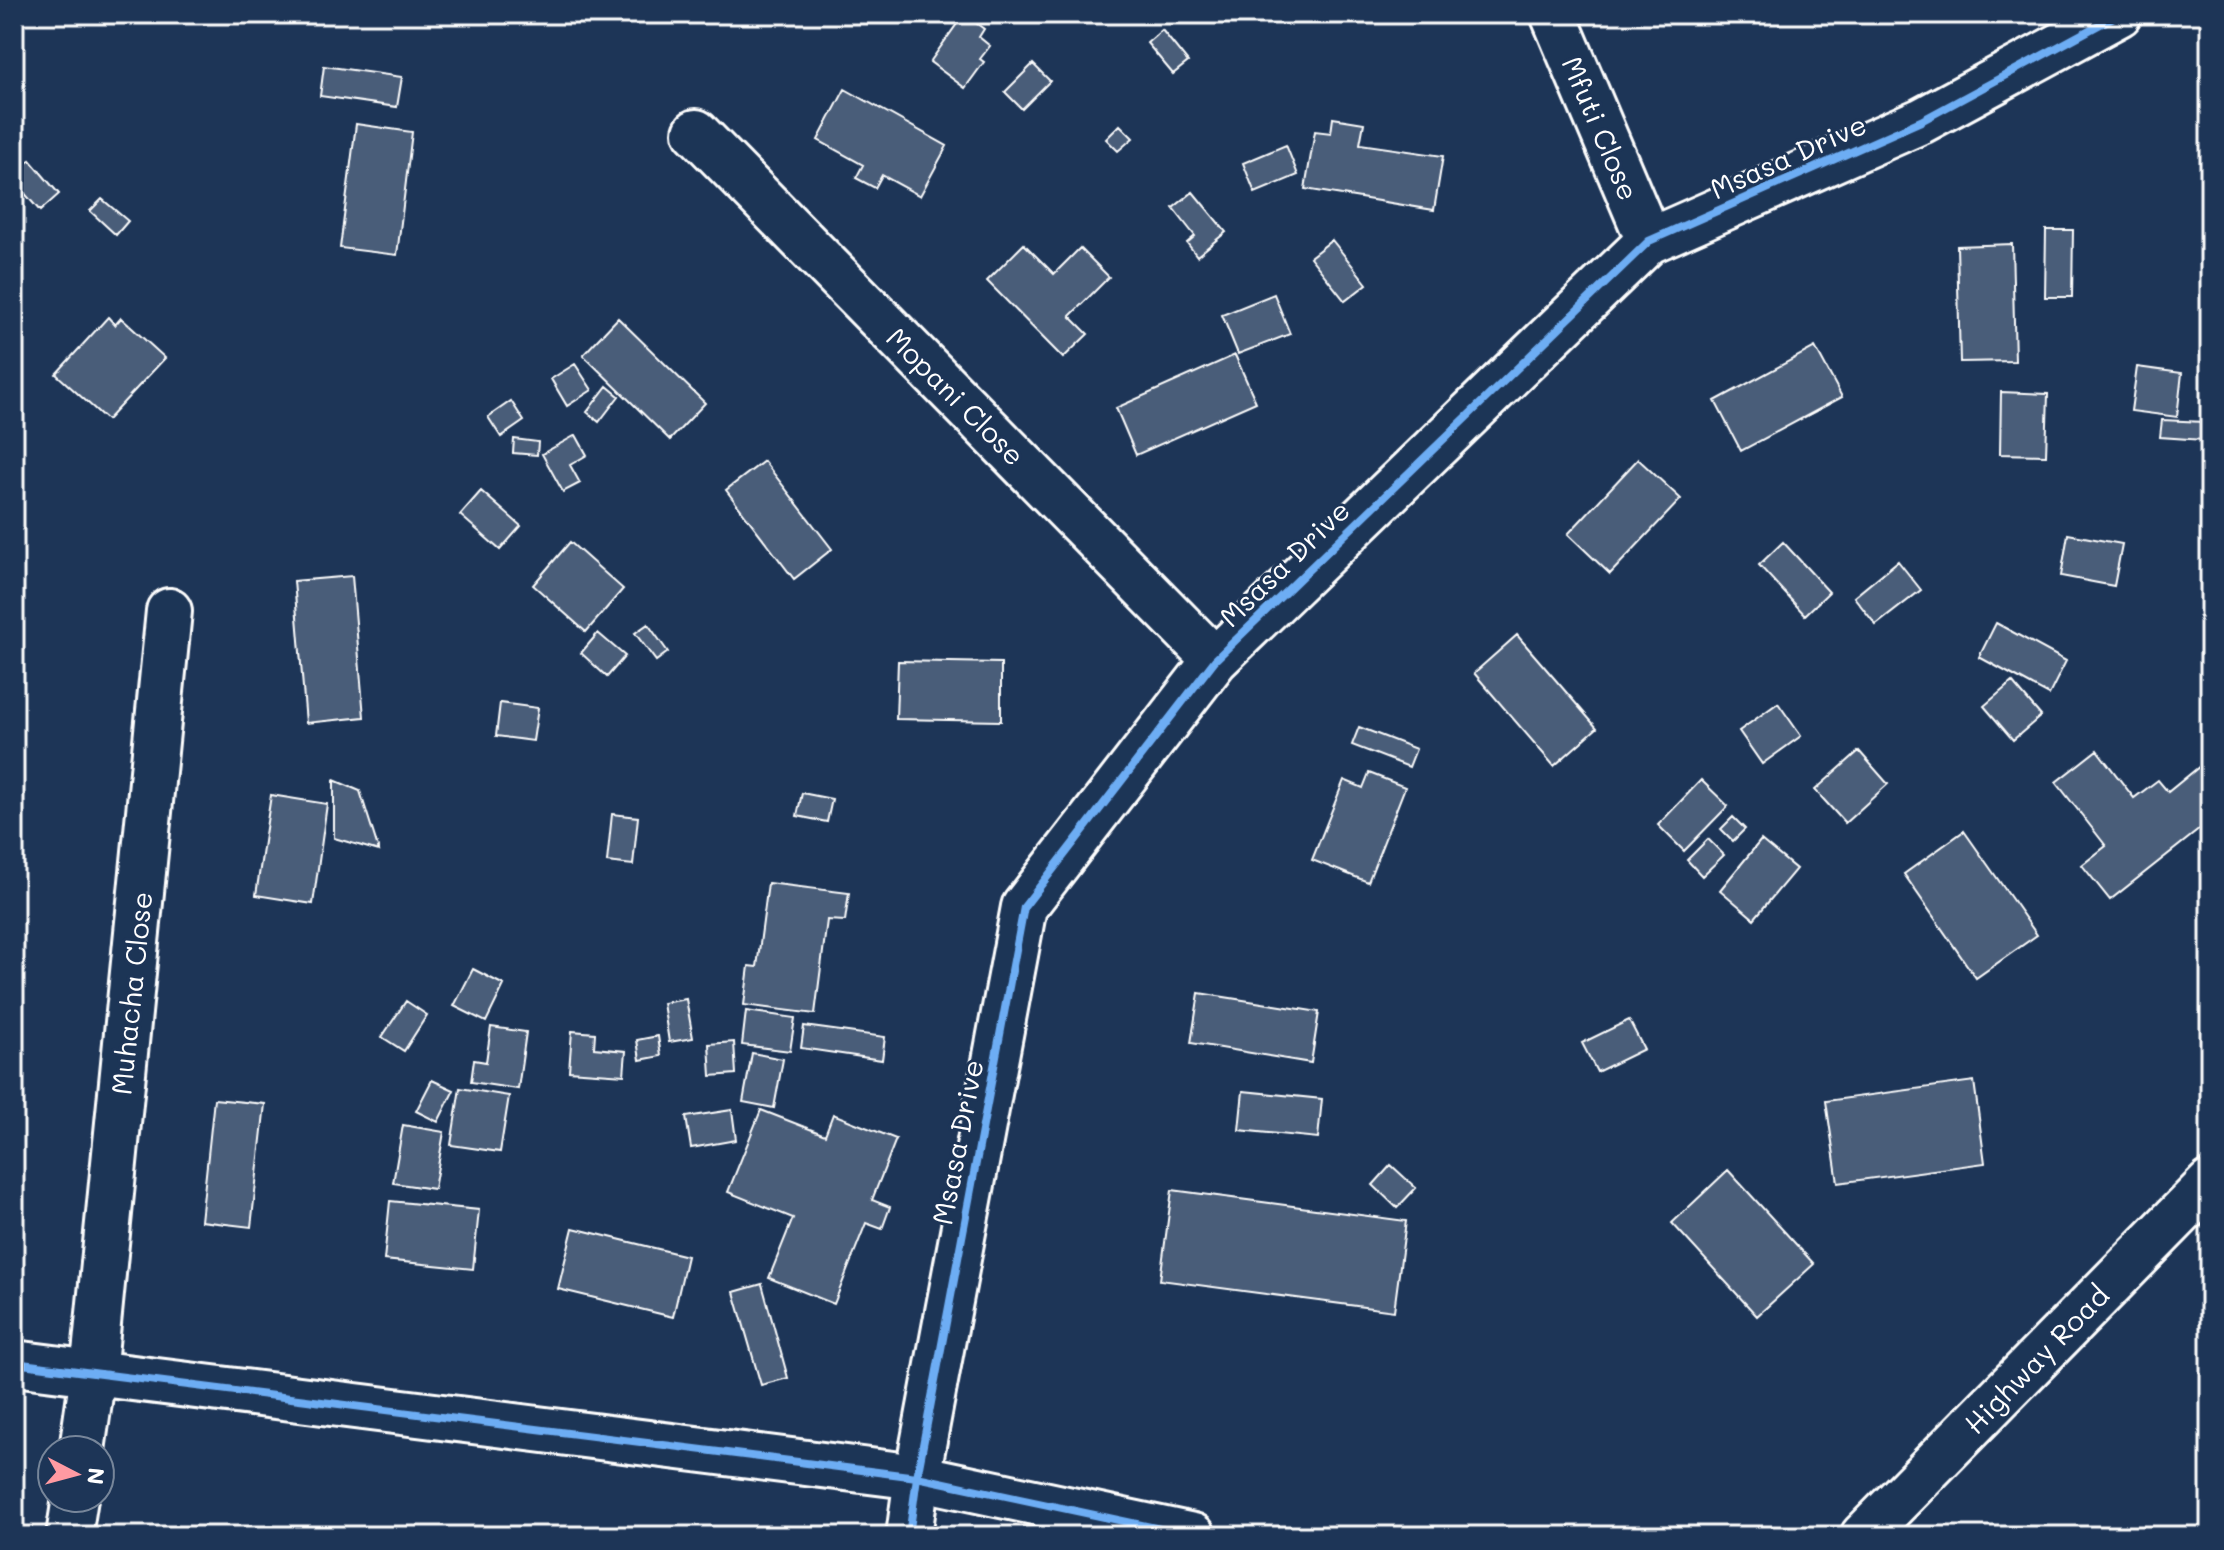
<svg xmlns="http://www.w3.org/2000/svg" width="2224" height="1550" font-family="Mali,sans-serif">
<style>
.building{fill:#4a5d79;stroke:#fff;stroke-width:2}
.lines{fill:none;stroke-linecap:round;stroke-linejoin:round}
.street-casing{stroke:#fff;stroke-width:50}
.secondary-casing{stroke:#fff;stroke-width:50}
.street{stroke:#1d3557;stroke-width:44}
.secondary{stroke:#1d3557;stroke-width:44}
.cycleway-casing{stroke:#1d3557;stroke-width:13}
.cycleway{stroke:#6dadf4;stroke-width:8}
.labels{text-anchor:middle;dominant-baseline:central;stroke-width:6;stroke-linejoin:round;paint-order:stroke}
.street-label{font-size:28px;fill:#fff;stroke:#1d3557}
</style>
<rect width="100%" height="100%" fill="#1d3557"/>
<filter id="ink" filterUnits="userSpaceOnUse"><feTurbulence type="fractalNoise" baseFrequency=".0125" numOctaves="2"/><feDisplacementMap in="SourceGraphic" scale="16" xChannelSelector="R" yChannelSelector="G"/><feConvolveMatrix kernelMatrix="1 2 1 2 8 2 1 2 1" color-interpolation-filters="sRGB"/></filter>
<g filter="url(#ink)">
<!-- building -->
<path class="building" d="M964,14L984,29L979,37L990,46L980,59L984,62L965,88L930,62Z
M1162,30L1188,62L1173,74L1147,43Z
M1033,64L1050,81L1022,109L1005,92Z
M324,66L402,77L397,107L320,96Z
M845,89L947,146L920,196L882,175L875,188L856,178L863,165L818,140Z
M1333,118L1364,123L1360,144L1443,156L1434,210L1305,189L1315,131L1331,133Z
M356,124L412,132L397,255L340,248Z
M1120,125L1133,138L1118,151L1106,139Z
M1286,145L1298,175L1255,193L1243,163Z
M30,160L59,194L40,211L14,181V174Z
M1193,192L1226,232L1197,256L1187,243L1195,236L1173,208Z
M102,199L128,221L116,235L90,211Z
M2046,230H2073L2072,297H2045Z
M1332,240L1367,284L1345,301L1310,257Z
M1024,244L1054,274L1080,248L1109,277L1070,316L1088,334L1063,358L987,281Z
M2012,244L2015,361L1960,362L1957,246Z
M1274,294L1290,334L1238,354L1222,315Z
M108,317L115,325L121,318L165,358L107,420L56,374Z
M618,318L705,403L670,440L583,355Z
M1815,347L1842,397L1741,451L1715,401Z
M1235,355L1256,402L1136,455L1116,408Z
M575,364L592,390L567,406L551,379Z
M2137,367L2182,373L2177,417L2131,411Z
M607,386L619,396L599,422L587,412Z
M2001,392L2048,394L2046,455L2000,454Z
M511,401L524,421L501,437L488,417Z
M2162,420L2204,422L2203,440L2160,437Z
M576,435L587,455L570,465L580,483L563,492L542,454Z
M514,439L538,442L537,455L513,453Z
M2210,458V510L2203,509Z
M1638,459L1681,499L1610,574L1568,534Z
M764,461L832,549L794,579L726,490Z
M481,491L521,526L500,550L460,515Z
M2068,534L2122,544L2114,586L2061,576Z
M570,542L623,589L586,632L533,585Z
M1783,542L1829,592L1805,615L1759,565Z
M1898,561L1921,590L1876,625L1854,597Z
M352,576L364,717L306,723L294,581Z
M1996,623L2066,661L2049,695L1979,657Z
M648,624L668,652L656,661L635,633Z
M598,633L625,656L607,677L581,653Z
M1517,635L1597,728L1554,766L1474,673Z
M898,661L1001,663V721L896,719Z
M2012,682L2041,716L2013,740L1984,706Z
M500,703L538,708L533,741L496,736Z
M1778,703L1801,736L1762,764L1739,731Z
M1359,727L1416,749L1409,767L1352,745Z
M2097,750L2134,798L2158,780L2168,792L2205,762L2210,768V821L2110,900L2082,865L2106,846L2056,782Z
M1859,751L1888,784L1845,823L1815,790Z
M1369,773L1405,787L1368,882L1312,860L1344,780L1363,788Z
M334,780L360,791L379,851L334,838Z
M1701,780L1728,806L1684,851L1658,825Z
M802,793L832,799L827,822L797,816Z
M271,795L327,804L313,904L256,895Z
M612,814L638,817L633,865L607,862Z
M1733,817L1745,829L1733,841L1721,829Z
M1964,831L2037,935L1976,978L1904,874Z
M1708,839L1724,855L1702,876L1687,860Z
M1761,840L1796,869L1754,919L1720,890Z
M768,883L849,893L845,921L827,920L815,1014L744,1005L749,966L757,967Z
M473,969L504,985L486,1022L454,1006Z
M1199,993L1319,1012L1311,1063L1191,1043Z
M686,999L693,1038L669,1042L663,1003Z
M406,1001L427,1015L404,1051L382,1037Z
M746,1011L795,1018L790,1051L742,1045Z
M1629,1020L1644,1049L1597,1072L1582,1043Z
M804,1026L885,1037L882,1060L801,1048Z
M491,1027L526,1032L518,1089L471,1082L474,1060L486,1062Z
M572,1031L595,1033L594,1048L626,1051L624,1075L569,1071Z
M658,1036L661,1056L640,1060L637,1040Z
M734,1042L736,1074L711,1076L709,1044Z
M752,1053L783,1059L774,1108L743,1102Z
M432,1080L454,1090L438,1122L416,1111Z
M1974,1081L1985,1163L1838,1183L1826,1101Z
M460,1088L509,1096L500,1152L451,1145Z
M1243,1091L1322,1099L1318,1138L1239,1130Z
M214,1099L265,1104L251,1227L201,1221Z
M732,1110L736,1140L691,1148L686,1117Z
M761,1110L825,1135L833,1114L896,1139L872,1200L890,1207L882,1229L866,1223L834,1304L769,1278L793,1218L728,1192Z
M403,1125L444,1132L434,1189L393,1183Z
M1391,1165L1416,1188L1397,1208L1373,1185Z
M1728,1170L1814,1264L1757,1316L1672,1223Z
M1172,1190L1406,1221L1394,1311L1160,1280Z
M390,1201L479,1210L473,1269L384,1260Z
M573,1228L687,1256L673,1317L558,1289Z
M762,1284L788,1378L761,1385L734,1292Z"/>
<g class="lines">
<!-- street casing -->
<g class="street-casing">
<path id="street" d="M1553,14L1649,241
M696,132L1215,660
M82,1450L93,1374L169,611
M69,1536L75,1498
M909,1536L917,1477L1024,907L1215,660L1649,241L1921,121L2119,14"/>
</g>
<!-- secondary casing -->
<g class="secondary-casing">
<path id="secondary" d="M14,1363L917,1477L1193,1536
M1863,1536L2210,1183"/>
</g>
<!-- street -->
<use href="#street" class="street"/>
<!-- secondary -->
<use href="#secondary" class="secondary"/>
<!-- cycleway casing -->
<g class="cycleway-casing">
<path id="cycleway" d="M14,1363L917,1477L1193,1536
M909,1536L917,1477L1024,907L1215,660L1649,241L1921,121L2119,14"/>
</g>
<!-- cycleway -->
<use href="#cycleway" class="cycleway"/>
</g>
</g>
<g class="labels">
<!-- street labels -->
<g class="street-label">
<text transform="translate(1601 128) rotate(67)">Mfuti Close</text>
<text transform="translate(1788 156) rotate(-24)">Msasa Drive</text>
<text transform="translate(956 396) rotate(45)">Mopani Close</text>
<text transform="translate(1284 563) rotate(-44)">Msasa Drive</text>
<text transform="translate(131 993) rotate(-84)">Muhacha Close</text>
<text transform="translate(957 1142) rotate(-79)">Msasa Drive</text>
<text transform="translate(2036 1359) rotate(-46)">Highway Road</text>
</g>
</g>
<!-- margin -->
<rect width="2224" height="1550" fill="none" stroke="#1d3557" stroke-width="48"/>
<rect x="24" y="24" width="2176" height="1502" fill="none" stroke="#fff" stroke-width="3" filter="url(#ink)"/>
<!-- north arrow -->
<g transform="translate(76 1474) rotate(96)"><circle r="38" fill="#1d3557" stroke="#77869a" stroke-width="2"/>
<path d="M0-6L14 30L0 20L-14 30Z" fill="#ff9aa2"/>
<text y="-12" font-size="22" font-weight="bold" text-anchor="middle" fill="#ffffff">N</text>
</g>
</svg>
